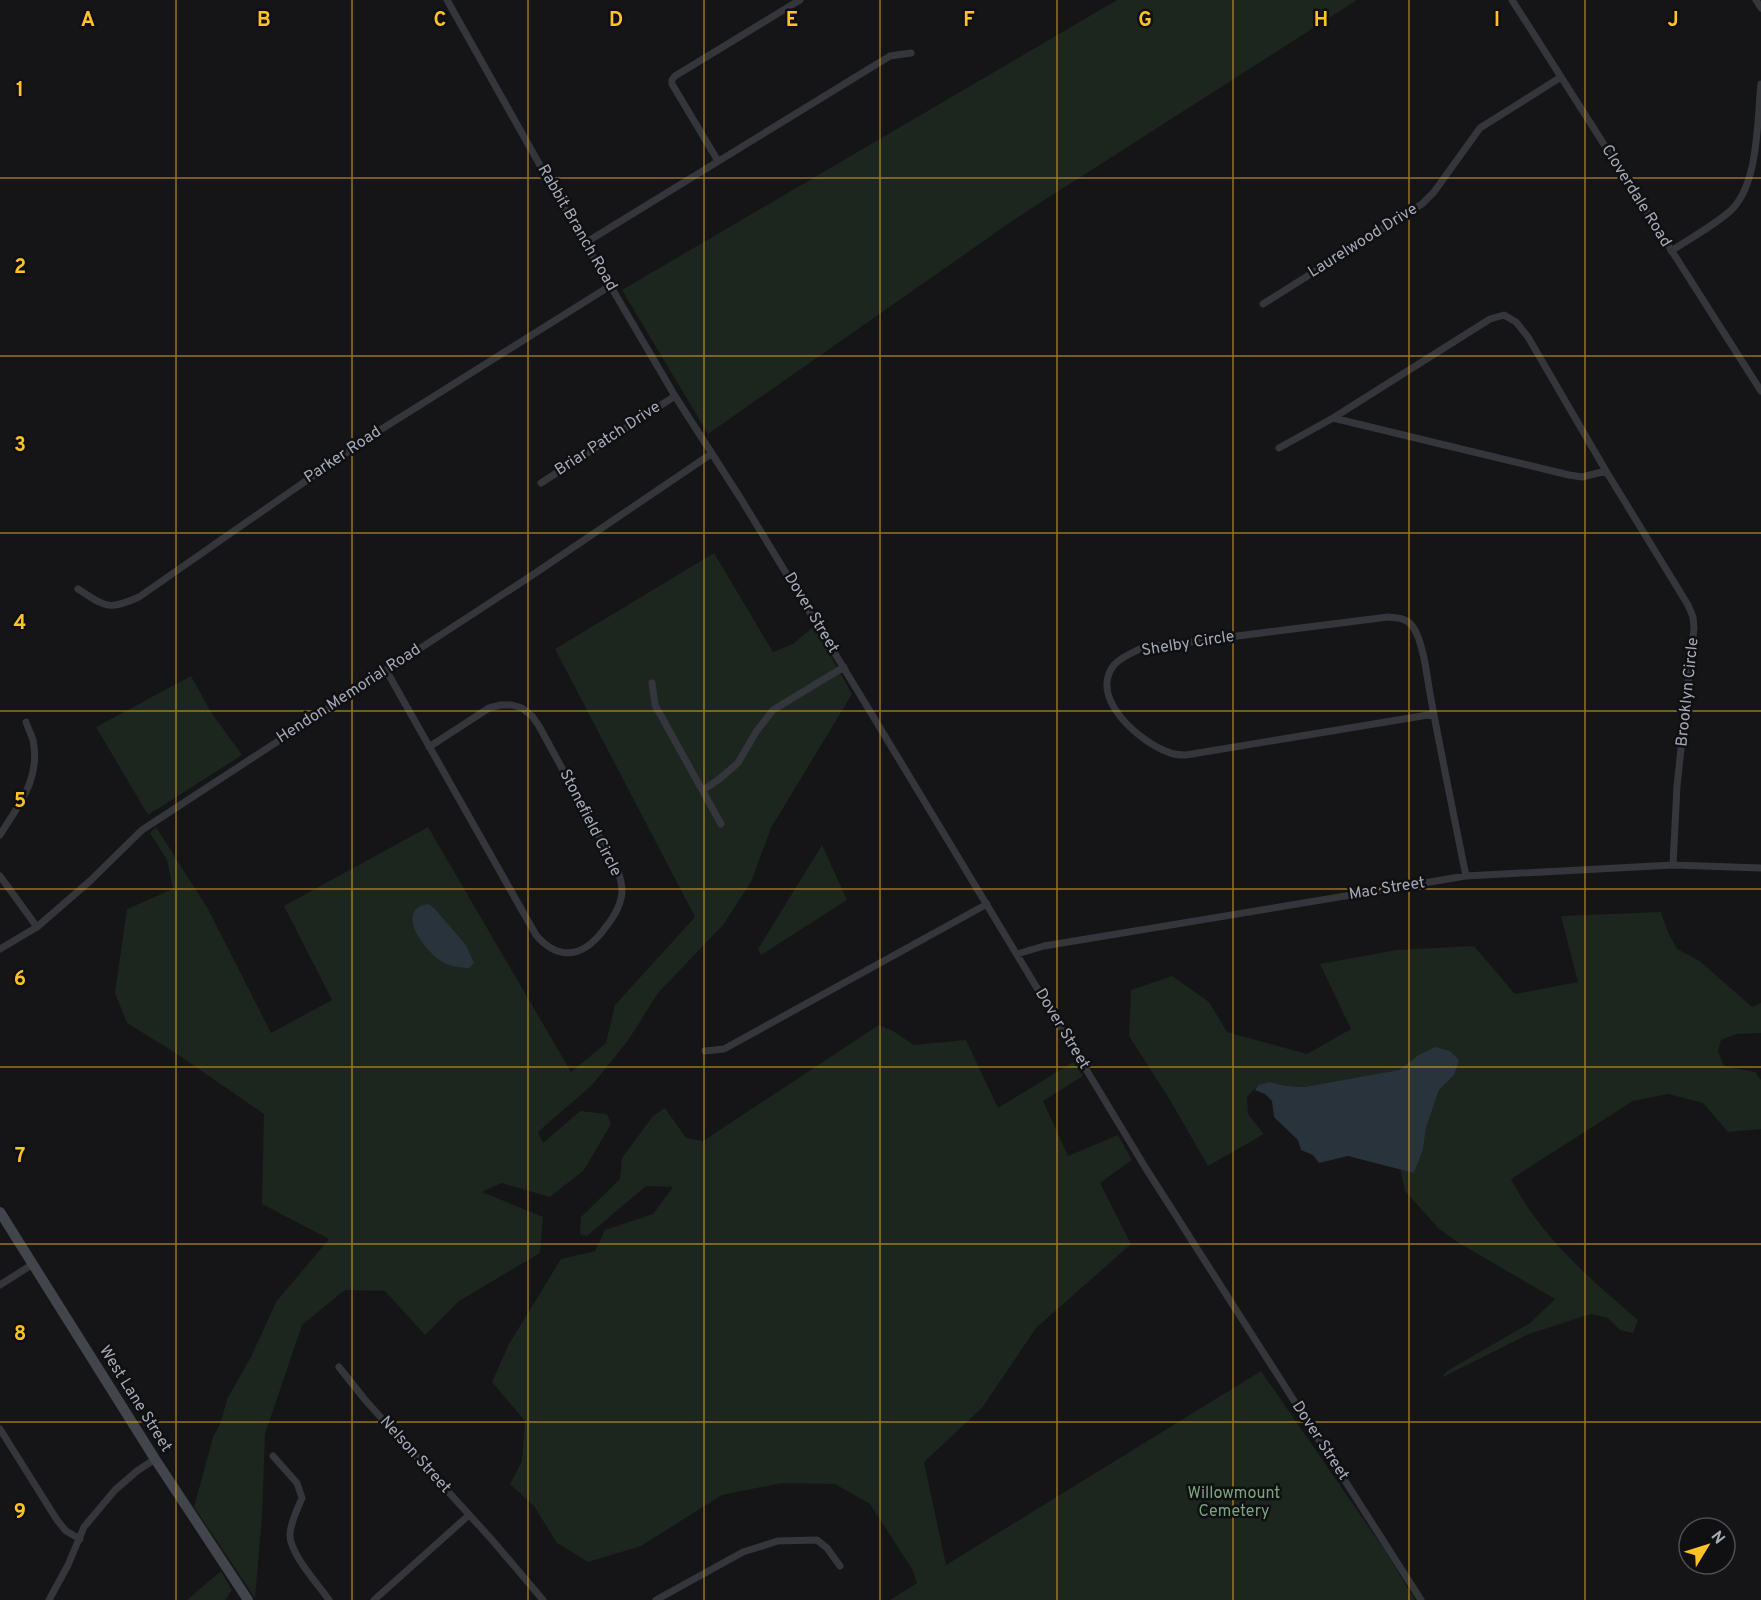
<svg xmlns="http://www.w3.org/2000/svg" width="1761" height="1600" font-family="Overpass,sans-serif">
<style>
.green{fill:#1c251e}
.water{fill:#29333c}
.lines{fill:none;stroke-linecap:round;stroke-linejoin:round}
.street{stroke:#35363c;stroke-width:7}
.secondary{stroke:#43454c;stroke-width:10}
.grid{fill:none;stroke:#ffc224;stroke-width:1.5;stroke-opacity:0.55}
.labels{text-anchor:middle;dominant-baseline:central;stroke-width:5;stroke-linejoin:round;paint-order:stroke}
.street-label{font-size:16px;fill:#a5aab8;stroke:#101012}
.park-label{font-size:16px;fill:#7aa57f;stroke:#101012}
.grid-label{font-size:20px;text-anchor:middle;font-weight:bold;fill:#ffc224;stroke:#101012;stroke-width:5;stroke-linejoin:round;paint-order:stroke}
</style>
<rect width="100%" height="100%" fill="#151517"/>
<!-- green -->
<path class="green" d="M1117,0H1357L1018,217L708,434L622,290Z
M714,553L773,652L793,644L814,626L852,694L771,828L751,882L723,925L658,993L627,1042L592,1085L538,1132L543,1143L580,1111L607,1114L611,1124L584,1170L550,1197L501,1183L482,1192L543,1217L540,1253L459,1301L425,1335L385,1291L345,1290L302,1325L265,1434L262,1516L255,1598L194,1507L213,1437L221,1422L227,1399L251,1357L276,1302L329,1239L262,1204L264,1114L174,1052L127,1023L115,993L127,909L173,889L167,860L150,833L156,827L208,909L271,1033L332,1000L284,906L428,827L571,1072L606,1043L615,1005L695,917L555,649Z
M191,676L211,712L242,755L148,815L96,727Z
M822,845L847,900L761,955L758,949Z
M1661,912L1667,930L1677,949L1700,961L1752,1007L1761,1003V1033L1736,1034L1721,1040L1718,1051L1724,1066L1755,1072L1761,1080V1129L1728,1132L1703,1103L1668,1094L1633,1101L1511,1179C1541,1237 1590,1279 1638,1320L1633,1333L1620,1330L1608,1318L1591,1314L1529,1334L1441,1378L1447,1371L1530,1323L1555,1299L1459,1243L1439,1229L1405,1191L1400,1168L1414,1173L1423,1150L1426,1128L1439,1090L1454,1075L1417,1056L1399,1070L1373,1075L1304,1087L1287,1086L1269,1082L1258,1085L1247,1097L1248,1114L1264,1134L1208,1166L1170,1100L1129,1036L1131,990L1172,976L1209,1002L1227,1032L1307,1054L1351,1029L1320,964L1397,950L1474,946L1515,994L1578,982L1561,916Z
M879,1025L893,1031L914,1045L966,1040L998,1108L1073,1062L1083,1076L1043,1101L1068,1156L1118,1135L1132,1160L1100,1183L1131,1244L1036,1328L982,1408L924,1462L946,1565L1261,1371L1386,1552L1415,1600H890L917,1583L912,1569L870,1504L835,1484L782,1483L722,1495L641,1546L588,1562L557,1543L534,1506L510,1484L522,1461L525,1421L492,1382L509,1344L561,1259L595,1251L605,1230L653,1214L673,1187L646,1186L587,1236L580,1234L581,1217L620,1179L622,1158L653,1116L665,1108L686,1138L703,1141Z
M221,1571L232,1590L225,1600H187Z"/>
<!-- water -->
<path class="water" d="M428,904L434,908L466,945L474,963L469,968C461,968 448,966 441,961C425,951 393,910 428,904Z
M1435,1047L1450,1051L1459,1060L1454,1075L1439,1090L1426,1128L1423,1150L1414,1173L1348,1156L1319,1163L1313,1155L1301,1150L1298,1140L1274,1117L1272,1101L1265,1094L1255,1090L1258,1085L1269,1082L1287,1086L1304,1087L1399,1070L1417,1056Z"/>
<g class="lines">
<!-- street -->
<path class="street" d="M447,0L546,176L675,396L741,499L865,703L1145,1167L1421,1600
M1512,0L1761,391
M1756,0L1761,8
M718,161L672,84V80L675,76L800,0
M585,243L890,56L911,53
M1671,251C1689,239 1713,226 1729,212C1759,187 1757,120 1761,84
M1263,304L1422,204L1434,192L1480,128L1561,77
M1333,418L1569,475L1582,477L1606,471
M1279,448L1333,418L1490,319L1504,315L1516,322L1528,337L1606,471L1688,605L1693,617L1694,628L1677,786L1673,865
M541,483L675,396
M78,589C106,607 108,611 139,597L369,437L610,286
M386,670L536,935C560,963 585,956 605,928C614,917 622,904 622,890C622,884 620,877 618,871L539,726L532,716L522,708L512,705H501L489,708L429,747
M652,683L655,705L721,824
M1434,714L1186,755C1180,755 1174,755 1168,752C1140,742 1088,698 1114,665C1121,657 1132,653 1142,648L1388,617C1398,618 1407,618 1413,627C1424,643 1427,679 1431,699C1442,758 1454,817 1466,876
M703,790L718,780L738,763L756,732L773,710L844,667
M0,835C19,804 41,779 33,740C31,734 28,728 26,722
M0,876L37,927
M0,949L37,927L90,881L142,830L534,574L711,454
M1017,954L1044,946L1466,876L1673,865L1761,868
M705,1051L724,1049L987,904
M0,1285L33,1264
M339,1367L366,1401L493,1541L543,1600
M0,1429L57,1520L66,1531L80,1539
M273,1456L297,1483L302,1498C297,1510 291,1521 290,1534C289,1553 318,1584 329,1600
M49,1600L68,1565L84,1527L115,1490L137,1471L155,1459
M374,1600L469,1515
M656,1600L743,1552L778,1541L817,1540L827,1548L840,1566"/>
<!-- secondary -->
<path class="secondary" d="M0,1212L155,1459L248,1600"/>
</g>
<!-- grid -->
<path class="grid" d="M176,0V1600M352,0V1600M528,0V1600M704,0V1600M880,0V1600M1057,0V1600M1233,0V1600M1409,0V1600M1585,0V1600M0,178H1761M0,356H1761M0,533H1761M0,711H1761M0,889H1761M0,1067H1761M0,1244H1761M0,1422H1761"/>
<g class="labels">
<!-- street labels -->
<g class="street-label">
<text transform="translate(1636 196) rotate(58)">Cloverdale Road</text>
<text transform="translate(577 228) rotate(60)">Rabbit Branch Road</text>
<text transform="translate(1363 241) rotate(-32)">Laurelwood Drive</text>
<text transform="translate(608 439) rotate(-33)">Briar Patch Drive</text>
<text transform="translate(343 455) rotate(-34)">Parker Road</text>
<text transform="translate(811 613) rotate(59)">Dover Street</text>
<text transform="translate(1188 644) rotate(-9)">Shelby Circle</text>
<text transform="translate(1688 692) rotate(-84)">Brooklyn Circle</text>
<text transform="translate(349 694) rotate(-33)">Hendon Memorial Road</text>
<text transform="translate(590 823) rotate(63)">Stonefield Circle</text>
<text transform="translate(1387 889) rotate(-9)">Mac Street</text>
<text transform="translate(1062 1029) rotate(59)">Dover Street</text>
<text transform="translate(135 1399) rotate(58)">West Lane Street</text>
<text transform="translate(1320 1441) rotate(57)">Dover Street</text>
<text transform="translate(415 1455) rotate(48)">Nelson Street</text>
</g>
<!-- park labels -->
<g class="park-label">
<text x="1234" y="1494">Willowmount<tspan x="1234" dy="18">Cemetery</tspan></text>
</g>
</g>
<g class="grid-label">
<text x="88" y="26">A</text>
<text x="264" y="26">B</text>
<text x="440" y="26">C</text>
<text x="616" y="26">D</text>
<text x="792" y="26">E</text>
<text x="969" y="26">F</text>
<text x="1145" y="26">G</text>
<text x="1321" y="26">H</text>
<text x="1497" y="26">I</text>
<text x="1673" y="26">J</text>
<text x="20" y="96">1</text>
<text x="20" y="273">2</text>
<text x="20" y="451">3</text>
<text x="20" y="629">4</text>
<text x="20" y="807">5</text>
<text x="20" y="985">6</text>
<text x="20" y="1162">7</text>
<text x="20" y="1340">8</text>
<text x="20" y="1518">9</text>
</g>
<!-- north arrow -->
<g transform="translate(1707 1546) rotate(52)"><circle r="28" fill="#101012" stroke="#4c4e54" stroke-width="1.5"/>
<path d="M0-4.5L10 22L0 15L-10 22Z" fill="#ffc224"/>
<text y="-9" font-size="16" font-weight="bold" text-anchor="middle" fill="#a5aab8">N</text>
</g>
</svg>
